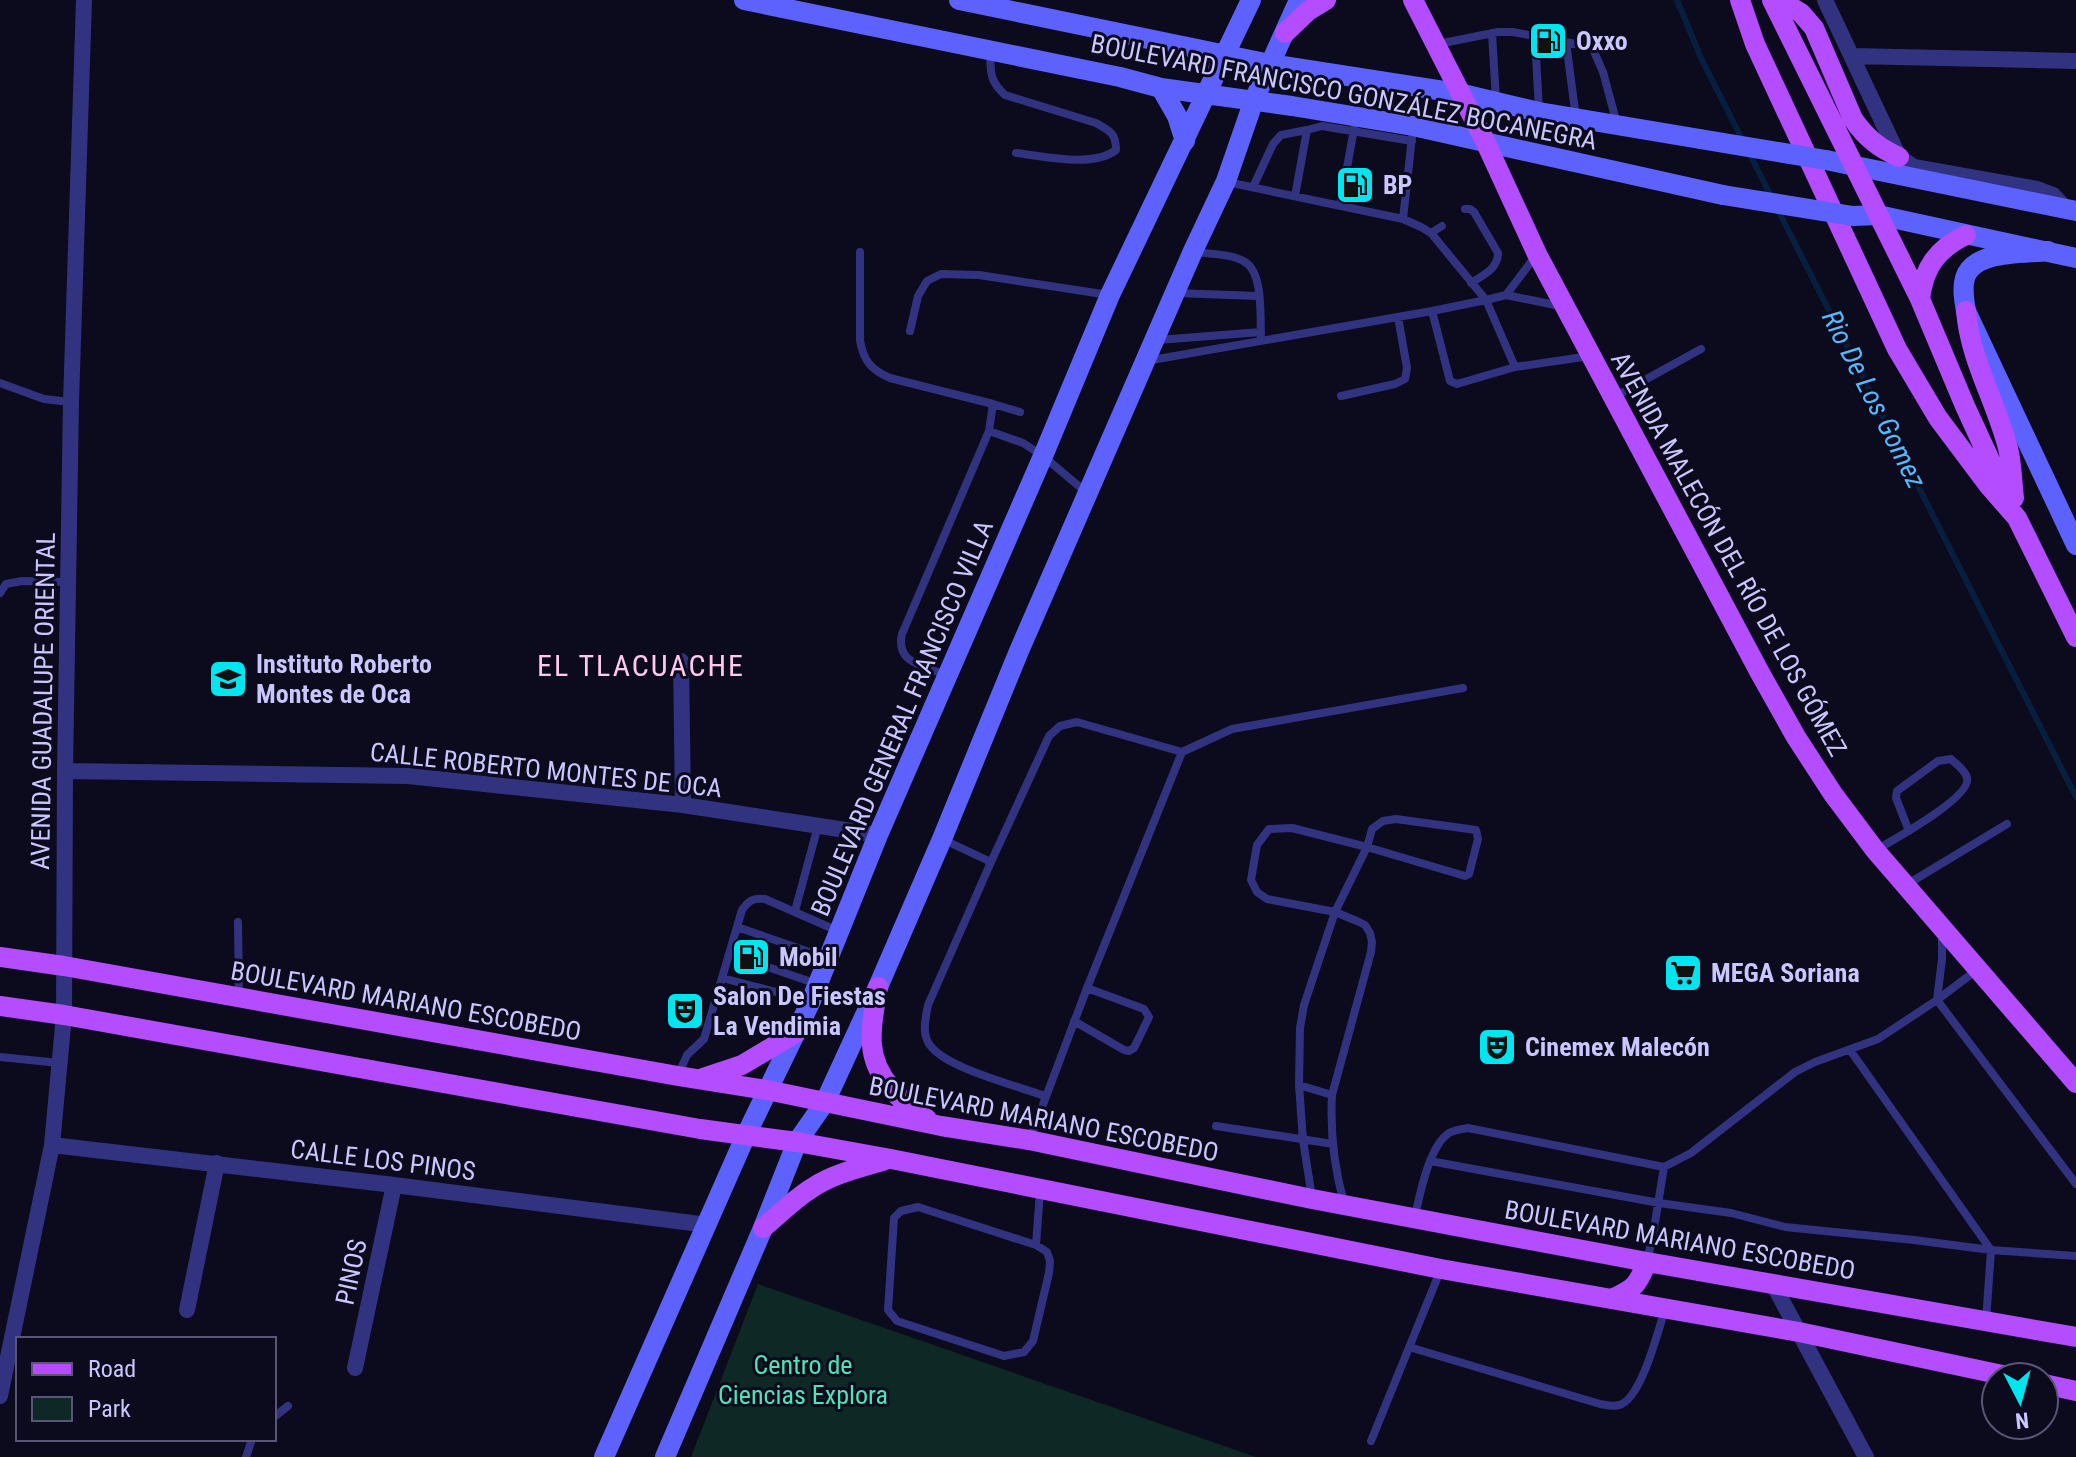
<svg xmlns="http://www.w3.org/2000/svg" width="2076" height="1457" font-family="'Roboto Condensed',sans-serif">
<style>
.green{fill:#0d2825}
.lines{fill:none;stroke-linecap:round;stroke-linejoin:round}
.stream{stroke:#071f3f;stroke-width:6}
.lane{stroke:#323380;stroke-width:8}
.street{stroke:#323380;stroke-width:16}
.secondary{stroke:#5d62ff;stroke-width:20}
.primary{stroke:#b34dff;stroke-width:20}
.secondary-bridge{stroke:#5d62ff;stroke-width:20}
.labels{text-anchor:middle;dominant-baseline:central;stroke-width:6;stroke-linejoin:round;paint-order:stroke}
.poi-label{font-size:26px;font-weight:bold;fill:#cac6ff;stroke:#0c0a1d;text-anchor:start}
.street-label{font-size:26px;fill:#cac6ff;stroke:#0c0a1d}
.park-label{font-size:26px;fill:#4be6b7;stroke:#0c0a1d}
.water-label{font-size:28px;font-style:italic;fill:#54b9ff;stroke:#0c0a1d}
.quarter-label{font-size:30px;letter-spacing:2px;fill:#ffc8ee;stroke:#0c0a1d}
</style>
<rect width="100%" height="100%" fill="#0c0a1d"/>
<!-- green -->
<path class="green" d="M758,1284L1256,1457H691Z"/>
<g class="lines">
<!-- stream -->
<path class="stream" d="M1677,0L1701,58L1743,141
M1748,151L1772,198
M1777,208L2076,797"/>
<!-- lane -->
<path class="lane" d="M1492,33L1496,100
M1535,36L1539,111
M1566,42L1576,118
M1438,44L1498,32H1513L1592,47L1603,72L1617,124
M990,52C991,73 989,80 1005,95L1096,123C1110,131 1116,133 1116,150C1093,168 1043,156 1016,153
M1227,182L1403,219L1421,227L1431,233L1486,300L1506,295L1560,306
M1253,187L1273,144L1281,135L1307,130
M1295,196L1307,130L1322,126L1412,141
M1340,206L1354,129
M1465,209H1470L1474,212L1498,253C1498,269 1483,275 1471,283
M1403,219L1412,137
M1431,233L1442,226
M860,252V340C863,360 871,370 890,378L993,404L989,431L902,634C895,663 924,666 946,675
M1195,252C1211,254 1232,254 1245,262C1264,273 1260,321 1261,341
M1175,293L1258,296
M1506,295L1537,254
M1432,311L1450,381L1457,384L1515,367L1590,356
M910,331L918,296L927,281L941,274L979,275L1109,295
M1158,340L1261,332
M1146,361L1432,311L1486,300L1515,367
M0,383L44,399L70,402
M1341,396L1395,384L1405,379L1407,368L1398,317
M1614,397L1701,349
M993,404L1020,412
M989,431L1023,443L1043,456L1087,493
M0,593L6,584L22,581L67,582
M942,839L991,862
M1876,850C1893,840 1972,797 1967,778C1966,771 1956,764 1951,759L1938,761L1897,791L1896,798L1909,831
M1906,885L2007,824
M795,911L818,826
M238,922L239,997
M737,927L827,958
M1942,932V959L1937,1000L2076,1184
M730,954L817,984
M722,978L810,1001
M1074,1021L1124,1050L1129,1051L1134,1048L1149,1017L1144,1009L1087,988
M1850,1050L1991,1250L1986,1321
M0,1057L59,1063
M679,1073L687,1055L704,1039L742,910C749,900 753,898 765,899L838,931
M1299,1085L1332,1095
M1045,1096C1018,1086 940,1067 928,1042C922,1031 926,1016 928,1005L991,862L1049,736L1060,726L1077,722L1182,752
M1216,1126L1333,1144
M1030,1139L1087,988L1182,752L1232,729L1463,688
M1430,1161L1659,1203L1731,1213L1785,1227L1914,1240L1991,1250L2076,1256
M1312,1198L1303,1140L1299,1085L1300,1028L1304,1005L1335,912L1367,847L1372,829L1383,821L1396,819L1476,830L1478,839L1469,874L1465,876L1367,847L1292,828L1269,829L1257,845L1251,880L1257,892L1267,899L1335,912L1357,921L1365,925L1370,933L1372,942L1371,952L1332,1095C1330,1132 1334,1167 1344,1203
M1415,1216C1420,1194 1429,1146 1449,1133C1454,1130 1462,1129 1468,1128L1664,1167
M1036,1245L918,1207L901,1211L894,1218L888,1310L897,1321L1004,1356L1024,1352L1033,1341L1049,1273L1050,1261L1047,1252L1036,1245L1040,1191
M1647,1261L1653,1235L1664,1167L1691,1153L1795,1072L1815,1062L1878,1039L1937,1000L1978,969
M1409,1347L1600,1404C1606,1405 1614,1407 1619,1405C1641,1400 1658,1331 1665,1309
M274,1417L288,1406
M1371,1441L1441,1269
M246,1457L252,1439"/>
<!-- street -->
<path class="street" d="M1825,0L1899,157L1914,167L2037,189L2053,195L2067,210
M1852,56L2076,61
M681,661L683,805
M65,771L408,776L683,805L878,835
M52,1145L394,1185L708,1225
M1773,1284L1866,1457
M187,1310L217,1163
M355,1368L394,1185
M0,1396L52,1145L64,1015L65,771L71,402L84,0"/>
<!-- secondary -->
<path class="secondary" d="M744,0L1120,77L1161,88L1292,106L1413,126L1723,195
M959,0L1270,64L1463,94L1539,112L1700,139
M1161,88L1177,116L1185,141
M1826,160L2076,211
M1853,216L1878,215L2076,258
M2048,251C2024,254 1973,250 1965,278C1962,288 1964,300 1966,311L2076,545
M604,1457L746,1135L811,1001L878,835L1043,456L1110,295L1251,0
M665,1457L763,1228L797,1142L825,1102L878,987L942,839L1019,651L1193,251L1226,181L1254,100L1299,0"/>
<!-- primary -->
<path class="primary" d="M1413,0L1485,141L1537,254L1760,673L1796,737L1833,794L1875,850L2076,1083
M1740,0L1755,44L1897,349L1938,418L1989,486L2017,518L2076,637
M1772,0L1920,299L1965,406L2005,493
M1779,0L1801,13L1814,28L1853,119C1866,138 1879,148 1899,157
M1285,33L1308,11L1326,0
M1920,299C1924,267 1937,249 1966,235
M1966,311C1970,360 1996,401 2008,448C2012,464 2012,482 2014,498
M0,957L64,966L678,1076L767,1090L941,1126L1029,1140L1312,1199L1647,1262L2076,1337
M878,987C875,1006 870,1026 872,1045C874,1076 901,1103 927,1119
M0,1006L64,1015L700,1129L797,1142L891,1159L1441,1269L1799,1332L2012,1377
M703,1078L742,1065L796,1033
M763,1228C779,1215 794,1199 812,1188C833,1174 859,1168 883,1161
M1612,1299C1635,1288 1637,1286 1647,1262
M2044,1384L2076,1391"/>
<!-- secondary-bridge -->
<path class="secondary-bridge" d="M1700,139L1826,160
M1723,195L1853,216"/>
</g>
<!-- icons -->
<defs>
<g id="fuel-square" transform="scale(2)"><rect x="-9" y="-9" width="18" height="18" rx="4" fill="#00e6f1" stroke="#0c0a1d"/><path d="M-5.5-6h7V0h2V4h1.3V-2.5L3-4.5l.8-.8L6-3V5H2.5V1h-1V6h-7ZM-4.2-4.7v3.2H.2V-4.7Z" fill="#111"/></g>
<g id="school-square" transform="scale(2)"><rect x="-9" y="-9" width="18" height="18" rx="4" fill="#00e6f1" stroke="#0c0a1d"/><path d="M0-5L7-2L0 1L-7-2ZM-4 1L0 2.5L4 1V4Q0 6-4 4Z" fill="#111"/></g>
<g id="supermarket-square" transform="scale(2)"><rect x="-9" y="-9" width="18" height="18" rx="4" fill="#00e6f1" stroke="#0c0a1d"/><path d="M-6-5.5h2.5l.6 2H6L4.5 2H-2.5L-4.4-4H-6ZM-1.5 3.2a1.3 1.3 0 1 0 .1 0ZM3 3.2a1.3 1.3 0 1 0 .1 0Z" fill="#111"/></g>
<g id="theatre-square" transform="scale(2)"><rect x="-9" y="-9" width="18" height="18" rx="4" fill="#00e6f1" stroke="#0c0a1d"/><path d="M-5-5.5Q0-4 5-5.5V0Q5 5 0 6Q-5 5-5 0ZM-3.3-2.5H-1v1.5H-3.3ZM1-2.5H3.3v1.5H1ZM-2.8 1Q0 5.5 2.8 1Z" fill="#111"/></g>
</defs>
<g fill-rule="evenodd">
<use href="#fuel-square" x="1548" y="41"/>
<use href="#fuel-square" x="1355" y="185"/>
<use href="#school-square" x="228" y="679"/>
<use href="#fuel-square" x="751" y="957"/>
<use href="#supermarket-square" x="1683" y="973"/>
<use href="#theatre-square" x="685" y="1011"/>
<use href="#theatre-square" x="1497" y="1047"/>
</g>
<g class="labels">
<!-- poi labels -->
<g class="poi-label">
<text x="1576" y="41">Oxxo</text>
<text x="1383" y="185">BP</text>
<text x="256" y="664">Instituto Roberto<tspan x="256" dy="30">Montes de Oca</tspan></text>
<text x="779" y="957">Mobil</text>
<text x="1711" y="973">MEGA Soriana</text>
<text x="713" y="996">Salon De Fiestas<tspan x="713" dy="30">La Vendimia</tspan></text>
<text x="1525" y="1047">Cinemex Malecón</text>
</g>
<!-- street labels -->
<g class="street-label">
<text transform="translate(1344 92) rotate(11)">BOULEVARD FRANCISCO GONZÁLEZ BOCANEGRA</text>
<text transform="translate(1729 554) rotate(61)">AVENIDA MALECÓN DEL RÍO DE LOS GÓMEZ</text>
<text transform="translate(43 701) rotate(-89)">AVENIDA GUADALUPE ORIENTAL</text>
<text transform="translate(902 718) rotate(-67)">BOULEVARD GENERAL FRANCISCO VILLA</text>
<text transform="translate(546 770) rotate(6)">CALLE ROBERTO MONTES DE OCA</text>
<text transform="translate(406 1001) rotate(10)">BOULEVARD MARIANO ESCOBEDO</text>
<text transform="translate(1044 1119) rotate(11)">BOULEVARD MARIANO ESCOBEDO</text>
<text transform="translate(383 1160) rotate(7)">CALLE LOS PINOS</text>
<text transform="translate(1680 1240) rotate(10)">BOULEVARD MARIANO ESCOBEDO</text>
<text transform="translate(351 1272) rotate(-78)">PINOS</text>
</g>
<!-- park labels -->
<g class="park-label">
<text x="803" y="1365">Centro de<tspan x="803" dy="30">Ciencias Explora</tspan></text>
</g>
<!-- water labels -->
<g class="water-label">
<text transform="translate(1874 399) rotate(63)">Rio De Los Gomez</text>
</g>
<!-- quarter labels -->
<g class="quarter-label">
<text x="641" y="665">EL TLACUACHE</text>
</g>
</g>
<!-- legend -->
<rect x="16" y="1337" width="260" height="104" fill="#0c0a1d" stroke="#585577" stroke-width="2"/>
<rect x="32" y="1363" width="40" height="12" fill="#b34dff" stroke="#585577" stroke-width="2"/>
<text x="88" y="1377" font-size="24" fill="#cac6ff">Road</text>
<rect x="32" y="1397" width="40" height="24" fill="#0d2825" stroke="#585577" stroke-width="2"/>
<text x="88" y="1417" font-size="24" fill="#cac6ff">Park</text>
<!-- north arrow -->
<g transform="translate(2020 1401) rotate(174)"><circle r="38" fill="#0c0a1d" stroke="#585577" stroke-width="2"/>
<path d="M0-6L14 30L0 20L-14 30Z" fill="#00e6f1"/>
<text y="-12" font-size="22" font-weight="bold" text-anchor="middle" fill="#cac6ff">N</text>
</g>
</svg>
